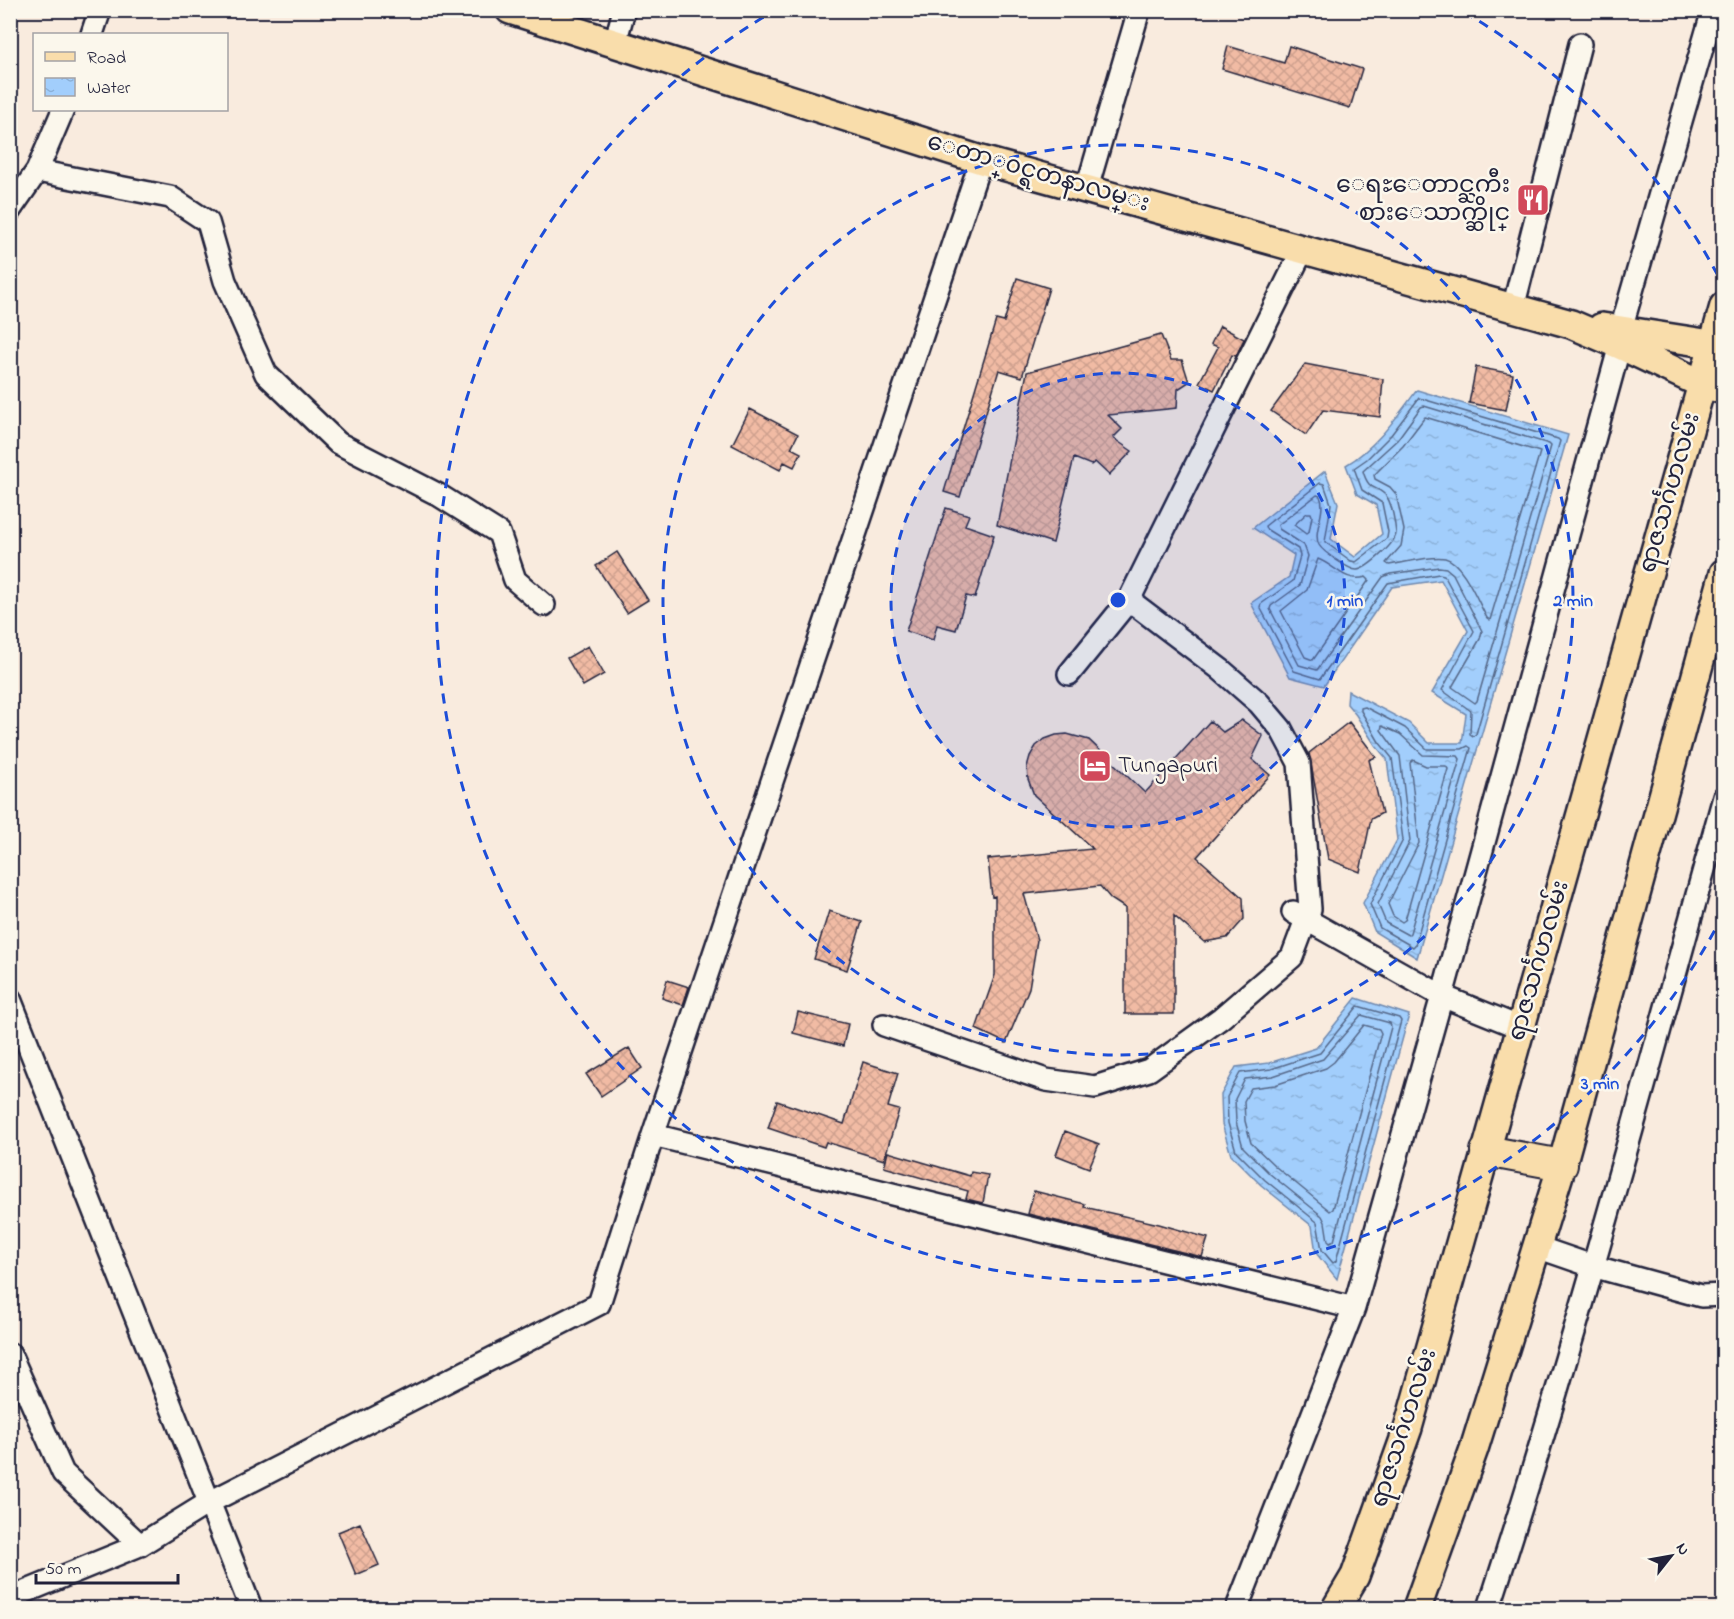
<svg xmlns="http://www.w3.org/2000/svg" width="1734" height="1619" font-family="'Indie Flower','Noto Sans Myanmar',sans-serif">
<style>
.water{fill:url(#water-ripples);stroke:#6f89af;stroke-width:1.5}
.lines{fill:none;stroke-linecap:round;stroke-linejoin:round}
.shore{stroke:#556788;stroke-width:1.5}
.building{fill:url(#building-cross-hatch);stroke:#22223b;stroke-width:1.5}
.minor-casing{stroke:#22223b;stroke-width:26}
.major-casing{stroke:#22223b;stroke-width:32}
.highway-casing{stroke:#22223b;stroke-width:34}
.minor{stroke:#fbf7ec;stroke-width:21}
.major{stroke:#f9ddab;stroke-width:27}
.highway{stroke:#f9ddab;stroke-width:30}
.ring{fill:none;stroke:#1d4ed8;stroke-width:3;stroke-dasharray:10 8}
.labels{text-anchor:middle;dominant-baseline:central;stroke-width:5;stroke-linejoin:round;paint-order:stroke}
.street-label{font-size:24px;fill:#22223b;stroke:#fbf7ec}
.poi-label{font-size:24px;fill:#22223b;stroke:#fbf7ec;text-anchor:end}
.centre{fill:#1d4ed8;stroke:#fbf7ec;stroke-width:3}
.ring-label{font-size:18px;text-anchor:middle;font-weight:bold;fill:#1d4ed8;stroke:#fbf7ec;stroke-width:5;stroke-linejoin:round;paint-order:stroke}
</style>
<defs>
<pattern id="water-ripples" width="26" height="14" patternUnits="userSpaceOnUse" patternTransform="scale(1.5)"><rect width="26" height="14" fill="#a2cefc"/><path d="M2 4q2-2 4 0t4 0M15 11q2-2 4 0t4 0" fill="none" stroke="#8bb1d9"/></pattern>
<pattern id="building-cross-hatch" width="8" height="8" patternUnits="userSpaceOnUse" patternTransform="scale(1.5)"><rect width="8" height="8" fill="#f1bba4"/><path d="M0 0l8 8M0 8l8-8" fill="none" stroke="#cea08e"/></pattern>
</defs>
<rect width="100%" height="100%" fill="#f9ebde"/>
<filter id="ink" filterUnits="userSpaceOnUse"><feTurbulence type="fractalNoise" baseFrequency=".0167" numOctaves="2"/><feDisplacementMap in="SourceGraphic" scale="12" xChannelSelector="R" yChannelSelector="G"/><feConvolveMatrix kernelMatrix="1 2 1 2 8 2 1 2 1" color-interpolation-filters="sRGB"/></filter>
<g filter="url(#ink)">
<!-- water -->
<path class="water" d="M1417,390L1568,435L1417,958L1375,932L1363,903L1397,840L1387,759L1375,745L1356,715L1347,704L1348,691L1409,723L1429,743H1462L1466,714L1432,693L1468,631L1441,580L1392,587L1324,686L1290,677L1251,603L1289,577L1294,555L1253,528L1325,471L1338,503L1331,539L1355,557L1382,534L1376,505L1357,494L1346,465C1376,447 1396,418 1417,390Z
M1356,998L1409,1015L1337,1279L1316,1253L1312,1226L1261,1185L1231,1155L1222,1124L1221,1095L1236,1067L1269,1063L1316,1048Z"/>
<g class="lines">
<!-- shore -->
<path class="shore" d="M1419,398L1558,439L1560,441L1476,734L1473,736L1470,734L1471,711L1442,690L1474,631L1444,575L1439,574L1388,583L1320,679L1294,671L1260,607L1261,604L1293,581L1300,556L1298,549L1266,529L1265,526L1320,483L1324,484L1331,504L1325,542L1351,561L1356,562L1387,538L1388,532L1382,503L1362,490L1354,468L1367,459L1391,435Z
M1424,406L1549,444L1551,446L1477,701L1475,703L1452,687L1480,639L1482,631L1453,574L1446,568L1439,567L1390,574L1383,577L1317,670L1299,665L1270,609L1271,606L1300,585L1308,556L1304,545L1279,529L1278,525L1317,495L1320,496C1327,512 1312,531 1319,545C1323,552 1349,570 1357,570C1367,569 1396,543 1396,533C1395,524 1392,505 1387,497C1377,484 1369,493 1363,471L1397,440L1421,407Z
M1425,417L1540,452L1490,620L1487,618C1478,602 1463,562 1445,558C1431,555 1405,563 1389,565L1386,563L1401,546L1404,530L1396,494L1390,487L1375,479L1374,475L1403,446Z
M1307,513H1311L1312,516L1309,532L1306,534L1294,525Z
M1318,559C1336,566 1345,583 1366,577L1369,580L1313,660L1305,657L1281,611L1307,590Z
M1365,707L1405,728L1427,749H1462L1468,746L1471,748L1415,945L1413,947L1380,928L1370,904L1403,840L1392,758L1379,742L1361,711V708Z
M1382,726L1400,734L1423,755L1458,756L1460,759L1410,933L1408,935L1386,923L1378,904L1410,841L1400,756L1381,730Z
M1413,760L1426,766H1446L1448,769L1405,920L1402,922L1393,916L1388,904L1419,843L1410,763Z
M1358,1006L1399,1018L1401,1021L1336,1261L1333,1263L1322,1250L1317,1222L1265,1180L1236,1151L1228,1123L1227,1097L1240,1073L1271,1069L1320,1053Z
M1361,1015L1390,1023L1391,1027L1334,1241L1330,1243L1328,1241L1325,1222L1322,1216L1270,1174L1243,1147L1236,1122L1235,1099L1245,1079L1273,1076L1323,1059Z
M1364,1025L1379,1029L1381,1033L1333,1209L1330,1211L1276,1167L1251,1143L1245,1121L1244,1101L1251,1088L1275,1085L1326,1068L1334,1062Z"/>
</g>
<!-- building -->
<path class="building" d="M1228,46L1284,63L1289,46L1362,69L1350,108L1222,69Z
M1017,278L1049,288L1022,377L999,370L960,497L944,492L996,320L1004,322Z
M1220,326L1244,339L1236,356L1232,355L1214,390L1199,383L1218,347L1211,344Z
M1161,335L1171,360H1182L1189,382L1178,389L1177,408L1108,415L1122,429L1113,438L1132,451L1109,475L1095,462L1091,465L1074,458L1053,543L997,525L1027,372Z
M1305,364L1383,379L1380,417L1323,410L1306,435L1271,411Z
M1476,367L1513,374L1506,410L1469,403Z
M750,409L798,434L791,448L801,453L794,467L784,462L780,470L732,445Z
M946,508L969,515L965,525L994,535L975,598L966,596L956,630L937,625L933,640L906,631Z
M617,552L648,600L627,613L596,566Z
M588,646L604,674L583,686L567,658Z
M1242,720L1263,736L1252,759L1270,775L1197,857L1243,898L1244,919L1227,938L1204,942L1174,916V1014H1125V908L1111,899L1100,886L1024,894L1037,940L1029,988L1006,1043L976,1029L995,975V896L992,897L988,859L1093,849L1034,795L1028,779L1027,767L1030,756L1036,746L1045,739L1056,735L1067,734L1089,740L1145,793L1210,721L1223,732Z
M1349,722L1376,757L1369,760L1382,813L1371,819L1360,872L1328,859L1309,753Z
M829,911L862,922L847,970L814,959Z
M667,980L689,987L683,1005L662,998Z
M798,1012L848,1024L843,1046L793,1033Z
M629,1048L642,1068L601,1096L586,1074Z
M863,1062L898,1073L888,1107L899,1110L884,1160L826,1142L824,1147L768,1128L777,1101L844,1124Z
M1065,1131L1099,1144L1089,1168L1056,1155Z
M888,1152L970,1176L971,1172L988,1175L983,1203L966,1199L968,1191L884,1167Z
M1034,1191L1085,1204L1084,1207L1159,1224L1208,1238L1202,1257L1028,1214Z
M360,1523L379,1565L356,1575L338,1532Z"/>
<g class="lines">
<!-- minor casing -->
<g class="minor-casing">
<path id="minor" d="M92,34L100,10
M615,43L624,10
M37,171L170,197L208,222L225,281L266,374L338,443L437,494L499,533L515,580L544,605
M1087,188L1139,10
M10,210L37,171L63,110
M1513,308L1580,44
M1705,643L1724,648
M1069,674L1129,600L1303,249
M1293,912L1442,996L1521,1028
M10,999L251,1608
M884,1025L1046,1080L1095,1087L1149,1070L1221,1018L1292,957L1310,909L1299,763L1281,729L1259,703L1220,669L1129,600
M653,1135L1354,1308L1442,996L1620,345L1621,329L1713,10
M1537,1247L1592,1266L1701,1296L1724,1295
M10,1354L63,1473L140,1545
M10,1598L140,1545L208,1503L599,1304L653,1135L981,160
M1237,1608L1354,1308
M1489,1608C1576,1341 1649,1068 1724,797"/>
</g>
<!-- major casing -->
<g class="major-casing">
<path id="major" d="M510,10L981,160L1571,324L1620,345L1702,384L1724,390
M1602,327L1724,346
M1336,1608L1355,1576L1408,1428L1724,306
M1417,1608L1474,1449L1562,1165L1724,573"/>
</g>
<!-- highway casing -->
<g class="highway-casing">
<path id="highway" d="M1486,1151L1562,1165"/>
</g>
<!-- minor -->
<use href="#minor" class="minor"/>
<!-- major -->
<use href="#major" class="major"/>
<!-- highway -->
<use href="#highway" class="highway"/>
</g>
</g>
<!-- distance rings -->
<circle cx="1118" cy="600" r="227" fill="#1d4ed8" fill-opacity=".12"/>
<g class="ring">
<circle cx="1118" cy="600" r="227"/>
<circle cx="1118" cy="600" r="455"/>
<path d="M1723 915A682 682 0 1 1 772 12M1464 12A682 682 0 0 1 1723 285"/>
</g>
<!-- icons -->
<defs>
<g id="restaurant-square" transform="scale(1.725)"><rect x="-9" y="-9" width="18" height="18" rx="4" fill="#d1495b" stroke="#fbf7ec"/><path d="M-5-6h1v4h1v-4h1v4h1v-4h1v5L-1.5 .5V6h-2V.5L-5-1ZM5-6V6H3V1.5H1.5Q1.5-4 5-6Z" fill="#fff"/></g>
<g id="hotel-square" transform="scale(1.725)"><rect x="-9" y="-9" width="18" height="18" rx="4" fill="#d1495b" stroke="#fbf7ec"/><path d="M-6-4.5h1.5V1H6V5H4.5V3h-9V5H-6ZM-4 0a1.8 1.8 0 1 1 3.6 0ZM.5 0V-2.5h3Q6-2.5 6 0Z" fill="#fff"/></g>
</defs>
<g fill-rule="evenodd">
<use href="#restaurant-square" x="1533" y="200"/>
<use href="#hotel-square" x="1095" y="766"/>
</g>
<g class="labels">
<!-- street labels -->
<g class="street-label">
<text transform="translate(1038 174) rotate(16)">ေတာ္၀င္ရတနာလမ္း</text>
<text transform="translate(1671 493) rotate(-74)">ရာဇသင်္ဂဟလမ်း</text>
<text transform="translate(1540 961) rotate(-74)">ရာဇသင်္ဂဟလမ်း</text>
<text transform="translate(1405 1428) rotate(-72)">ရာဇသင်္ဂဟလမ်း</text>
</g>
<!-- poi labels -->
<g class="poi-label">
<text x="1510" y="186">ေရႊေတာင္ႀကီး<tspan x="1510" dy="28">စားေသာက္ဆိုင္</tspan></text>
<text x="1118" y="766" text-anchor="start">Tungapuri</text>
</g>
</g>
<circle cx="1118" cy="600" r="9" class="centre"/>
<g class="ring-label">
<text x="1345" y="606">1 min</text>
<text x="1573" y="606">2 min</text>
<text x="1600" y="1089">3 min</text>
</g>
<!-- margin -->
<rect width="1734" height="1619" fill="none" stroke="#fbf7ec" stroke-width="36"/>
<rect x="18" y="18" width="1698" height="1583" fill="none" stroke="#22223b" stroke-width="2" filter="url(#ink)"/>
<!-- legend -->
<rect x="33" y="33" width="195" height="78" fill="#fbf7ec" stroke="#a4a2a5" stroke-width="1.5"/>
<rect x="45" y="52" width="30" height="9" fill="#f9ddab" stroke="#a4a2a5" stroke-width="1.5"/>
<text x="87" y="63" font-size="18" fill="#22223b">Road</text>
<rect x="45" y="78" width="30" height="18" fill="url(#water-ripples)" stroke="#a4a2a5" stroke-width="1.5"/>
<text x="87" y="93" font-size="18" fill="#22223b">Water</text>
<!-- north arrow -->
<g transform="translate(1671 1556) rotate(59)" stroke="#fbf7ec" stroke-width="4.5" paint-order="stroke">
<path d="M0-4.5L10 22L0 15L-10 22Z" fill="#22223b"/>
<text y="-9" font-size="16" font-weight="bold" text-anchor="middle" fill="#22223b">N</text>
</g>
<!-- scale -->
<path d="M36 1574v9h142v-9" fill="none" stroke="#22223b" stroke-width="3"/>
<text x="45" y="1574" font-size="18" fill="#22223b" stroke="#fbf7ec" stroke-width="4.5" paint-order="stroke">50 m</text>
</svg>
